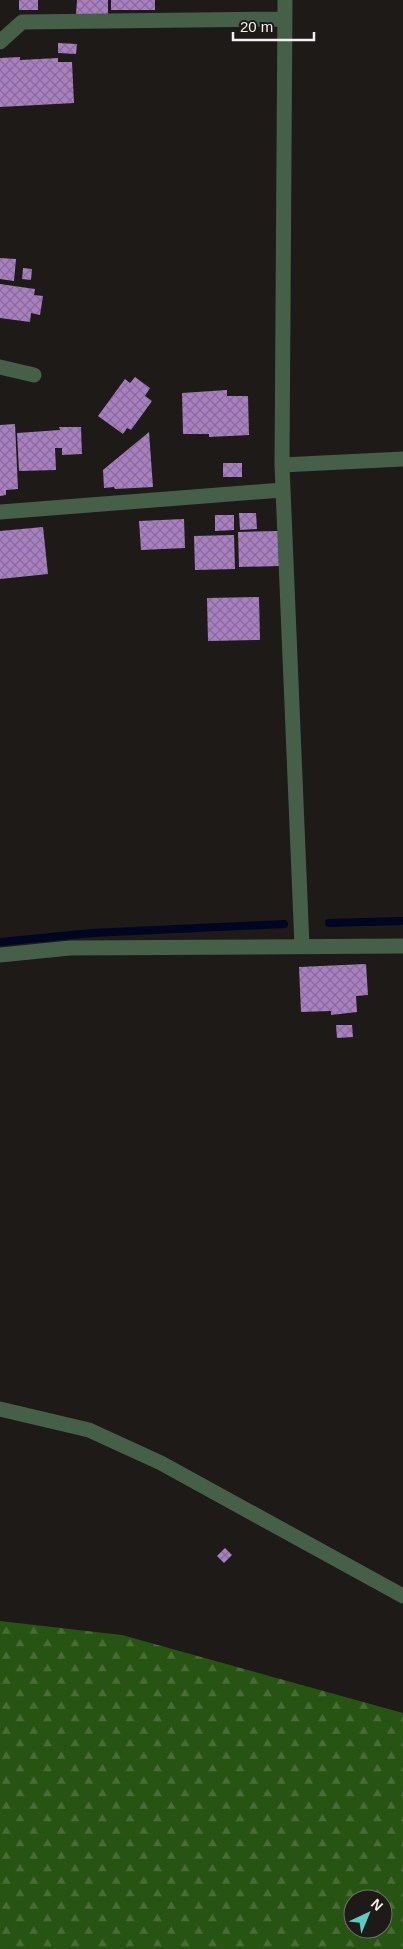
<svg xmlns="http://www.w3.org/2000/svg" width="403" height="1949" font-family="Arial,sans-serif">
<style>
.forest{fill:url(#forest-firs);fill-rule:evenodd}
.lines{fill:none;stroke-linecap:round;stroke-linejoin:round}
.stream{stroke:#000621;stroke-width:8}
.building{fill:url(#building-cross-hatch)}
.street{stroke:#455f48;stroke-width:15}
</style>
<defs>
<pattern id="forest-firs" width="22" height="20" patternUnits="userSpaceOnUse" patternTransform="scale(1.25)"><rect width="22" height="20" fill="#275412"/><path d="M5 1l3.5 6h-7zM16 11l3.5 6h-7z" fill="#476d35"/></pattern>
<pattern id="building-cross-hatch" width="8" height="8" patternUnits="userSpaceOnUse" patternTransform="scale(1.25)"><rect width="8" height="8" fill="#a97fc1"/><path d="M0 0l8 8M0 8l8-8" fill="none" stroke="#876c97"/></pattern>
</defs>
<rect width="100%" height="100%" fill="#1d1a18"/>
<!-- forest -->
<path class="forest" d="M0,1621L122,1635L403,1713V1949H0ZM353,1899H383V1929H353Z"/>
<g class="lines">
<!-- stream -->
<path class="stream" d="M329,923L403,921
M0,942L92,933L284,924"/>
</g>
<!-- building -->
<path class="building" d="M19,0H38V10H19Z
M77,0H108V14H76Z
M111,0H155V10H111Z
M58,43L77,44L76,54L58,53Z
M20,57V60L58,58V62H72L74,103L0,107V58Z
M0,258L16,259L14,281L0,279Z
M23,268L32,269L31,280L22,279Z
M0,284L35,289L34,295L43,296L40,315L31,313L30,322L0,318Z
M135,377L150,388L145,396L152,401L131,430L127,428L123,434L98,416L125,379L130,383Z
M227,390V396H248L249,435L209,437V434H183L182,393Z
M15,424L18,489L6,490V495L0,496V425Z
M59,427H81L82,454L62,455V448H55L56,470L19,471L17,433L60,430Z
M149,432L153,487L115,489L114,487L104,488L103,470Z
M223,463H242V477H223Z
M239,513H256L257,529L240,530Z
M215,515H234V530L215,531Z
M184,519L185,548L141,550L139,521Z
M43,527L48,574L0,579V531Z
M278,531L279,566L239,567L238,532Z
M234,535L235,569L195,570L194,536Z
M259,597L260,640L208,641L207,598Z
M366,964L368,995L356,996L357,1012L331,1015V1011L301,1012L299,967Z
M336,1025H352L353,1037L337,1038Z
M225,1548L232,1555L224,1563L217,1556Z"/>
<g class="lines">
<!-- street -->
<path class="street" d="M285,0L282,465L302,946
M0,42L22,22L285,19
M0,367L34,375
M282,465L403,459
M0,512L282,490
M0,955L70,948L403,946
M0,1409L89,1430L161,1463L403,1596"/>
</g>
<!-- north arrow -->
<g transform="translate(368 1914) rotate(44)"><circle r="24" fill="#1d1a18" stroke="#73706e"/>
<path d="M0-4L9 19L0 12L-9 19Z" fill="#59cebf"/>
<text y="-8" font-size="14" font-weight="bold" text-anchor="middle" fill="#f3f0ef">N</text>
</g>
<!-- scale -->
<path d="M233 32v8h81v-8" fill="none" stroke="#f3f0ef" stroke-width="2.5"/>
<text x="240" y="32" font-size="15" fill="#f3f0ef" stroke="#1d1a18" stroke-width="4" paint-order="stroke">20 m</text>
</svg>
